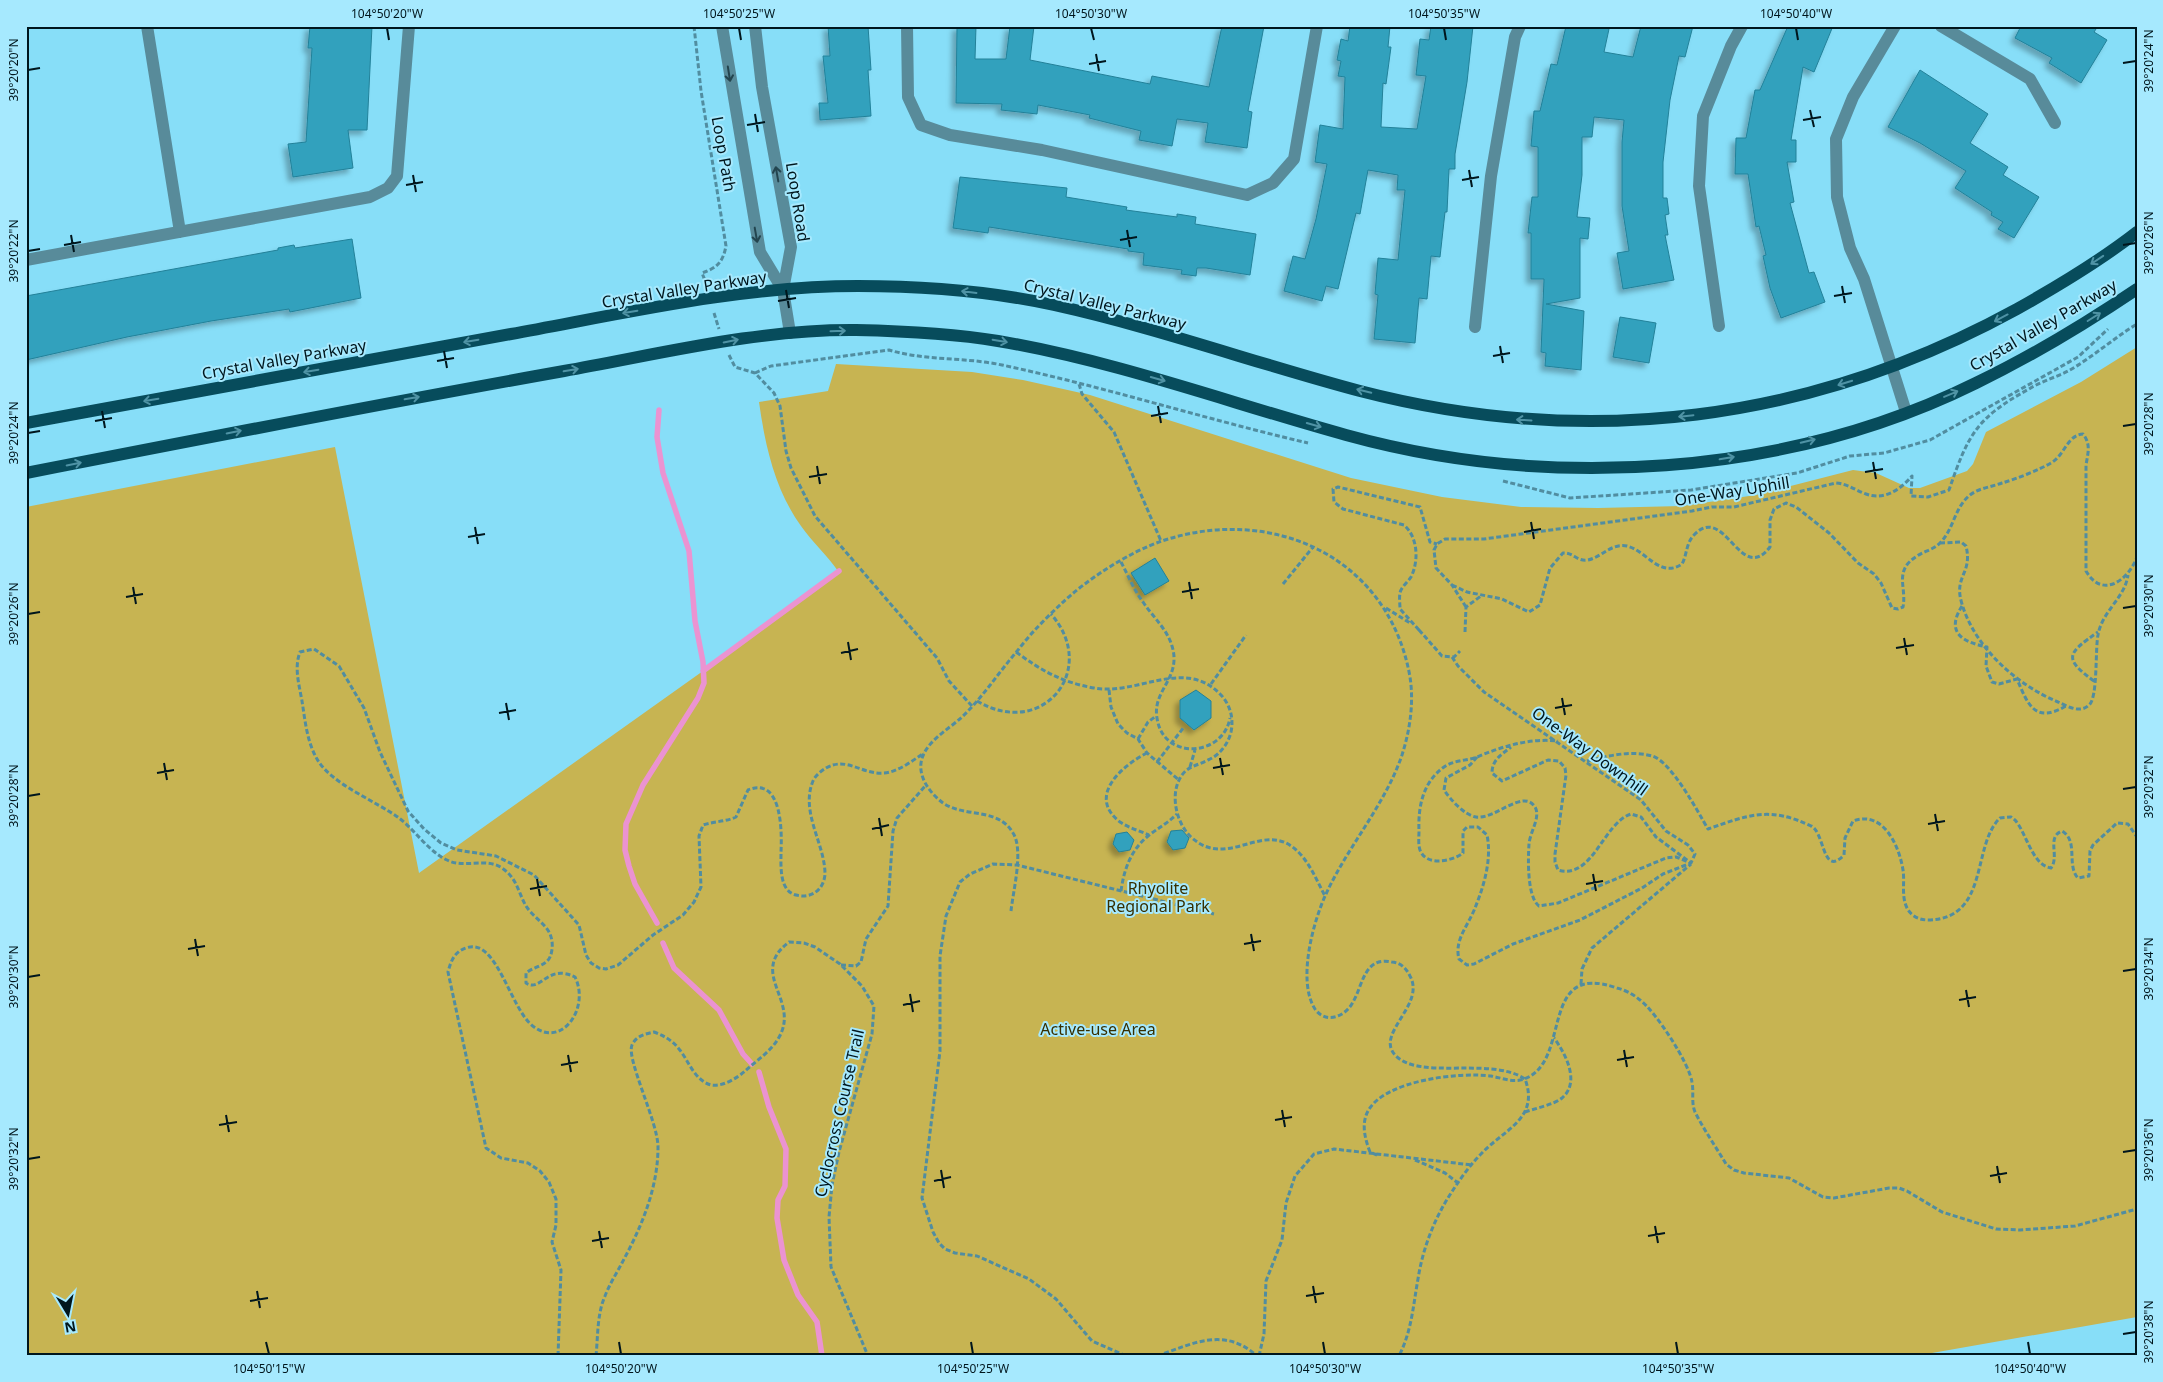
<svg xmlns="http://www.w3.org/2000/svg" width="2163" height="1382" font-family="'Noto Sans',sans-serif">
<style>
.green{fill:#c7b452}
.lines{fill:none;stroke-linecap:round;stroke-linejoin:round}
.stream{stroke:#eb93d1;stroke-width:5.5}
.building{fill:#33a1bd;stroke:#228199;filter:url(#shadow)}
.path{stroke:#518da0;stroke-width:3;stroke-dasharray:5 2.5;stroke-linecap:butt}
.minor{stroke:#588b9a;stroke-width:12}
.major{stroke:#074c5c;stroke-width:12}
.oneway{stroke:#23454f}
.oneway2{stroke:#4f93a5}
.ticks{fill:none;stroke:#00161d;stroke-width:2}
.labels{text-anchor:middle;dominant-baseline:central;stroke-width:4;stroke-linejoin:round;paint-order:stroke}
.street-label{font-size:16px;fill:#00161d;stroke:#a6e9fe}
.park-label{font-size:16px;fill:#372f00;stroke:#a6e9fe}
.neatline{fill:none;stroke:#00161d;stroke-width:2}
.ticks-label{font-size:12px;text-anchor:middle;fill:#00161d}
</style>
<defs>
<filter id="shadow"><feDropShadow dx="-4.5" dy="4.5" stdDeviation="2.5" flood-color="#0004"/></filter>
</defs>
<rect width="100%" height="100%" fill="#87def8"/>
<!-- green -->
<path class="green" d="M2137,347V1317L1915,1356H26V507L335,447L419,873L703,671L838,571C827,555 812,542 801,526C775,490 765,445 759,402L828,391L836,364L972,372L1023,380L1090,395L1351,478L1442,497L1521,507L1598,508L1682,506L1756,495L1853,470L1876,473L1909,488H1920L1967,471L1973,464L1986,432L2081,382Z"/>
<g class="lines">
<!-- stream -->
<path class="stream" d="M703,671L839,571
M657,923L635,884L629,866L625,850L626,824L643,785L698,698L704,683L703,662L695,621L689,551L663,473L657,437L659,410
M663,943L674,968L719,1010L743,1054L752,1064
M759,1072L769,1107L786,1149L785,1186L778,1200L777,1218L784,1260L798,1295L817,1322L822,1356"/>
</g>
<!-- building -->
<path class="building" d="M310,26H372L367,130H348L353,168L293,177L288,144L306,142L312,48H308Z
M828,26H868L871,70H868L871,116L820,120L819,103H828L823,56H830Z
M957,26H976L975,59H1006L1010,26H1034L1030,60L1150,84L1152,76L1209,87L1222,26H1264L1248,111L1252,112L1247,148L1205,142L1208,123L1177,119L1172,146L1139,140L1141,131L1089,118L1090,115L1038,105L1037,114L1001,110L1002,104L956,103Z
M1350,26H1390L1388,47H1391L1386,84L1383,83L1381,127L1417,129L1426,76L1416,75L1420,39L1429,40L1431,26H1473L1467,82L1455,154V169H1449L1447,212H1445L1440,257L1431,256L1427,299L1419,298L1415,343L1374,339L1378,295L1375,294L1378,258L1398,260L1405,190H1397L1398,175L1368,170L1360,214L1356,213L1338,289L1326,286L1322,301L1284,291L1293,256L1305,259L1316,219L1327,164L1315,162L1320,125L1343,129L1345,77L1338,76L1341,61L1337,60L1341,39L1348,41Z
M1566,26H1598L1609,29L1604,52L1633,57L1641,26H1693L1685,57L1679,56L1670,100L1663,162V198H1667L1669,214L1665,215L1668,235H1665L1674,280L1623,289L1617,253L1629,251L1622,206V142L1624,120L1594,117L1592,137H1582V175L1577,217L1590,218L1588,239L1580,238V298L1546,304L1584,311L1581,370L1545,366L1546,353L1541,352L1544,279H1531V233H1528L1532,197H1538V147L1531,146L1534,111H1540L1551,64L1557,65Z
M1788,26H1833L1814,72L1803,67L1791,140H1796V162H1787L1794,202L1790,203L1809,273L1814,272L1825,302L1781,318L1770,288L1763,256L1766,255L1759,226L1756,227L1748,174H1735L1736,138H1746L1755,90H1760Z
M2021,26H2098L2094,32L2107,40L2081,83L2049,63L2052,58L2015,38Z
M1920,70L1988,114L1970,143L2008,167L2003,175L2039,197L2014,238L1998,229L2003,222L1991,215L1992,212L1955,188L1966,171L1920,143L1888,127Z
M960,177L1067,188L1066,197L1127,207L1126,210L1177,217V214L1196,217L1195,224L1256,234L1250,275L1206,268H1197L1196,276L1181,274L1182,270L1143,265L1144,253L1128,251V249L989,227L988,233L953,228Z
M352,239L361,298L290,312L289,309L211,321L127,337L26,360V296L278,250V248L294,245L295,248Z
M1620,317L1656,323L1649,363L1613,357Z
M1155,558L1169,581L1145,595L1131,573Z
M1196,690L1211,701V718L1194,730L1180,718V700Z
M1182,830L1189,838L1185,848L1173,850L1167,842L1171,831Z
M1127,832L1134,840L1130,850L1119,852L1113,844L1116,834Z"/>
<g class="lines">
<!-- path -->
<path class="path" d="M694,26L701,91L726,246C723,262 717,268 702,273L706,283
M714,313L719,329
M729,355L735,367L755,373L774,393L780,406L786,451L791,468L815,516L937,658L949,681L972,706
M755,373L771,366L889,350C926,361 965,357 1002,365C1105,387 1205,419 1308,443
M1079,384L1082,394L1114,432L1161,541
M1503,481L1570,498L1691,490L1797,473L1850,456L1884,453L1930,440L2078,357L2108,329
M1940,543L1961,542L1966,546C1973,574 1953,576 1962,604C1975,648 2017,685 2058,702C2067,706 2080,714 2089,705C2098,698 2095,650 2098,635C2102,611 2125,598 2128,575
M1121,562C1128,575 1134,590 1143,602C1153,617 1167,629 1172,646C1182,678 1152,690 1157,718C1163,761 1223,757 1230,718
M1283,584L1313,547
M1452,585L1467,592L1502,599L1529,612L1540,605L1550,568L1563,553C1573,552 1577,562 1588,560C1602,557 1611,543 1627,546C1647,551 1660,579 1682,564C1687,555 1686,543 1694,535C1725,502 1740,586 1770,547V520L1774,509L1786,503L1796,507L1829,533L1858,563L1874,574L1881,583L1892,608L1898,609L1903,607C1907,587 1893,571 1917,556C1924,551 1933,550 1940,543C1954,529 1954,508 1970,495C1979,488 1991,487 2002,483C2016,479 2039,470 2051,463C2065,455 2067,435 2083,434C2091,444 2088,453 2086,465V571C2102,599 2128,581 2137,557
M1962,606C1945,633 1963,642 1987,647L1986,666L1992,682L1999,684L2017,679C2028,705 2035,724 2066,706
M1466,607L1452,585L1436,568L1434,550L1437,544L1445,539H1484L1692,511L1712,507H1734L1836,483C1848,484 1855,490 1866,494C1884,501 1901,489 1912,476L1911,496L1928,497L1949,490C1968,435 1976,418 2029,389C2042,381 2057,377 2070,370C2094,356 2114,338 2137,324
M1386,608L1410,623
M1419,630L1400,609C1400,604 1399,598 1400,593C1401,587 1408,582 1411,577C1419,561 1418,537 1404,525L1343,509L1334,502L1333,489L1338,487L1420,507L1430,542L1437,544
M1419,630L1442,656L1454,657L1460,651
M1465,632L1466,607L1481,596
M1016,652C1042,671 1061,682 1094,688C1137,696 1184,657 1220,694C1230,704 1234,718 1231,732C1228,744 1220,755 1208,760C1199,765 1188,766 1182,775C1169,793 1176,823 1191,837C1230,873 1266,813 1302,856C1312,868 1318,883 1325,896
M1452,657L1458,666L1484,692L1641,800L1666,831L1688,845L1695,854L1691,863L1656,837L1641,817L1631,814C1603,823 1593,880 1558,870L1555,862V854L1566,775L1565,768L1559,761L1548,760L1502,781L1492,773C1492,760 1501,755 1511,747
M2094,681C2062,658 2068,653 2098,632
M1211,684L1246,635
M1109,690L1111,707L1118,724L1127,733L1138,739L1147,753L1180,781
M977,701C1042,740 1100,670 1051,614
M1138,739L1148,722L1156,716
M1147,753C1123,765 1086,796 1120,822C1129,828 1140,831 1149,835
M1477,757L1470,765L1446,778L1444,790C1451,800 1464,815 1476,817C1495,820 1523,788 1535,807C1541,817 1530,832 1529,844C1528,859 1527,897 1539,906L1558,903L1666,858L1676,857L1691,863L1663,874L1642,888L1580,920L1513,944L1474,964L1467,965L1459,959C1454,940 1468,926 1475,908C1484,886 1492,859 1487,835L1478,827H1467L1463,831V853C1453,861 1426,867 1420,850C1418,844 1419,837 1419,831C1418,806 1423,782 1444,767C1454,760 1466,761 1477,757C1503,746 1530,738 1558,741
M1587,761C1608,756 1630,750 1652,756C1671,761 1698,812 1708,829C1748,815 1770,806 1811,826C1825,832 1822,878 1844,855L1845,838L1853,821C1883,810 1899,845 1903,870C1905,882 1901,896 1907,908C1911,916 1919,920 1928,920C1990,919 1971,846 2000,818L2011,817L2015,820C2027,834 2032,865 2051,868C2060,856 2046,837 2062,831C2079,841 2066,865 2078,878L2089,876L2090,851L2093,845L2117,823L2128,824L2137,837
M1157,762L1184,727
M1190,767L1195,750
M1121,891C1124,869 1131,850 1148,836C1158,828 1168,823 1177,814
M1011,911C1013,891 1024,850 1013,833C998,807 965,818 943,803C931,794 919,779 921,763C924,742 948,730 962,717C983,697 999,672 1018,650C1031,633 1046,618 1061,604C1086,580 1129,552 1162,541C1272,504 1389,557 1410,677C1414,703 1410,730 1402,755C1385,805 1348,846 1326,894C1313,922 1297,981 1315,1009C1326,1025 1346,1016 1353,1002C1363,985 1364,956 1392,962C1401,963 1406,968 1410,976C1426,1005 1375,1033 1395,1055C1419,1081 1490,1056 1525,1079C1540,1119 1503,1130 1481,1154C1470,1165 1461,1178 1453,1190C1435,1217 1423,1247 1418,1279C1413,1306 1412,1330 1399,1356
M841,965L856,966L861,962L866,939L888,906L893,831L897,818L926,785
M1581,984L1582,969L1592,948L1691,864
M1525,1112C1536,1108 1553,1105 1562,1098C1581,1082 1565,1053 1554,1038
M1377,1155L1370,1152C1365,1139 1361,1124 1368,1111C1385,1080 1459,1072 1491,1076C1502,1078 1513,1083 1524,1079C1573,1062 1537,960 1617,988C1625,990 1633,994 1640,1000C1656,1012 1689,1063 1692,1082C1694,1092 1691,1102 1695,1112C1704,1130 1716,1147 1726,1164L1734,1170L1744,1173L1789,1178L1823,1197L1834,1198L1889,1188H1899L1907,1191L1942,1212L1996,1229L2020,1230L2075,1226L2137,1209
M1415,1160L1445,1173L1458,1183
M558,1356L561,1270L552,1242L556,1225V1199L549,1182L540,1171L528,1163L501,1158L486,1148L448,972C451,961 454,952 466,948C497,936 510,1010 534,1027C563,1048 590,1007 575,977C547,963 541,993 526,983V973C533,967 546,966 550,957C553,950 553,941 550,934C546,924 532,916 526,906C518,892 517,878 502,868C486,857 464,869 447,860C428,851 416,831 399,818C376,801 331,784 317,759C307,742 305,720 302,701C299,684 294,668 300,652L314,649L339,666L364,708L380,752L408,811L424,829L441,843L457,850L496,856L534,875L579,925L586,955L591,963L599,968L606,969L618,965L653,935L683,915L694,902L701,887L699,836L703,825C715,821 725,822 736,817L748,790C782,776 782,831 781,852C781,866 779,891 796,895C811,899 824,890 825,874C825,844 800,812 813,781C815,776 821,771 826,768C847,756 862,775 884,773C898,772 912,761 924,753
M596,1356C598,1336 597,1314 605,1296C610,1283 618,1271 624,1259C643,1224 658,1186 658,1147C658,1122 626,1059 632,1045C636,1036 645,1034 654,1032C664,1036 672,1040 679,1049C689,1061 694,1080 711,1085C723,1087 737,1078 745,1071C756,1061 770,1052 778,1039C802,1001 747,974 789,942L804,943L815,947L840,964L862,986L874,1006L872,1034L839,1152L832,1185L829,1217L831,1267L868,1356
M1126,1356L1092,1341L1056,1299L1029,1279L977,1256L955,1253L945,1249L939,1243L933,1232L922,1198L940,1051V956L946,916L960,882L970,874L993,864L1017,865L1214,914
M1157,1356C1192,1344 1224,1326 1257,1356
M1259,1356L1264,1334L1266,1281L1282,1240L1286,1203L1295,1176L1314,1154L1334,1149L1472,1165"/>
<!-- minor -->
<path class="minor" d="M147,26L180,232
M722,26L760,252L783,290
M755,26L762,87L791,247L783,290L790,333
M907,26L908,97L921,125L950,135L1042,150L1247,195L1273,183L1294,159L1317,26
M1895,26L1853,97L1836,139L1837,197L1850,248L1864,279L1906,412
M1941,26L2030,79L2055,123
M26,260L370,197L388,188L397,176L409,26
M1719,326L1699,186L1703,116L1731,46L1742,26
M1475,327L1491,176L1515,37L1520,26"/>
<!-- major -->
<path class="major" d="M26,423C188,393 350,363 511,334C626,313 741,286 858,286C924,286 990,291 1054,305C1158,328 1258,364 1360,391C1588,450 1811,422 2017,309C2058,286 2100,261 2137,232
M26,473C205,438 384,403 564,371C660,354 758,329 856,330C903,331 951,333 998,341C1116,361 1230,403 1346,435C1549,491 1786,477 1976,383C2032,356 2085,324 2137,289"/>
</g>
<!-- one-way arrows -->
<defs><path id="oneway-shaft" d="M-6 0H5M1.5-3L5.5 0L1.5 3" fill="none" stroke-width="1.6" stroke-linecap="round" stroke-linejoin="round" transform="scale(1.25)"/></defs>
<g class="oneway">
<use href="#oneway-shaft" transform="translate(729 74) rotate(81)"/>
<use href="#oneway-shaft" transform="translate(777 174) rotate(-100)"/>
<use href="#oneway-shaft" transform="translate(756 235) rotate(80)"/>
</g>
<g class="oneway2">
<use href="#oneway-shaft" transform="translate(2097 260) rotate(146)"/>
<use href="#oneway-shaft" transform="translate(969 292) rotate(-173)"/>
<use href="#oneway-shaft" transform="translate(630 312) rotate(170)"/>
<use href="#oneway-shaft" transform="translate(2094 317) rotate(-32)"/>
<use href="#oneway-shaft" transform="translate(2001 318) rotate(152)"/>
<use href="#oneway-shaft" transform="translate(838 331) rotate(-2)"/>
<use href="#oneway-shaft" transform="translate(471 341) rotate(170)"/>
<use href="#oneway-shaft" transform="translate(731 341) rotate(-11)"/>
<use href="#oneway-shaft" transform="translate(1000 341) rotate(10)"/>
<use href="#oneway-shaft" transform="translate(571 370) rotate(-10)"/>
<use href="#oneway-shaft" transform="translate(311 371) rotate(170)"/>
<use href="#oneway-shaft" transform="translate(1158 379) rotate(16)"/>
<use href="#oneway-shaft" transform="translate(1845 383) rotate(163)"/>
<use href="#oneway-shaft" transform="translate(1364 391) rotate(-166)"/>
<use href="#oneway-shaft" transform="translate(1951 394) rotate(-23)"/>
<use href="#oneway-shaft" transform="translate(412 398) rotate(-10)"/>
<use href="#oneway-shaft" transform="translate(151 400) rotate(170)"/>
<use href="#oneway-shaft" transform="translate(1686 416) rotate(174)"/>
<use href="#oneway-shaft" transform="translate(1524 420) rotate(-177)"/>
<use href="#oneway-shaft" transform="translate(1314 425) rotate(16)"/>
<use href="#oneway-shaft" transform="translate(234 432) rotate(-11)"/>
<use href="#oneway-shaft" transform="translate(1808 441) rotate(-14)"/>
<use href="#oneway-shaft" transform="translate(1727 458) rotate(-10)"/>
<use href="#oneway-shaft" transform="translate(74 464) rotate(-11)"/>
</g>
<!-- ticks -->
<path class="ticks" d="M387,28L389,40M739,28L741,40M1091,28L1094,40M1444,28L1446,40M1796,28L1798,40M1096,54L1099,71M2123,63L2136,61M1089,64L1106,61M28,70L40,68M1810,110L1814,127M755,114L758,132M1803,120L1821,117M747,125L765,122M1469,170L1472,187M413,175L416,192M1462,180L1479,177M406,185L423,182M1127,230L1130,247M71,235L74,252M1120,240L1137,237M64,245L81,242M2123,245L2136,243M28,251L40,249M1842,286L1845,303M786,290L789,308M1834,296L1852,293M778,301L796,298M1500,346L1503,363M444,351L447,368M1493,356L1510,353M437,361L454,358M1158,406L1161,423M102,411L105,428M1151,416L1168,413M95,421L112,418M2123,426L2136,424M28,433L40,431M1873,462L1876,479M817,466L820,484M1865,472L1883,469M809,477L827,474M1531,522L1534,539M475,527L478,544M1524,532L1541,529M468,537L485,534M1189,582L1192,599M133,587L136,604M1182,592L1199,589M126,597L143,594M2123,608L2136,606M28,614L40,612M1904,638L1907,655M848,642L851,660M1896,648L1914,645M841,653L858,649M1562,698L1565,715M506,703L509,720M1555,708L1572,705M499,713L516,710M1220,758L1223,775M164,763L167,780M1213,768L1230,765M157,773L174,770M2123,789L2136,787M28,796L40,794M1935,814L1938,831M879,818L882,836M1928,824L1945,821M872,829L889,825M1593,874L1596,891M537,879L540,896M1586,884L1603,881M530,889L547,886M1251,934L1254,951M195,939L198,956M1244,944L1261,941M188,949L205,946M2123,971L2136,969M28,977L40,975M1966,990L1969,1007M910,994L913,1012M1959,1000L1976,997M903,1005L920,1001M1624,1050L1627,1067M568,1055L571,1072M1617,1060L1634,1057M561,1065L578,1062M1282,1110L1285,1127M226,1115L229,1132M1275,1120L1292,1117M219,1125L237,1122M2123,1152L2136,1150M28,1159L40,1157M1997,1166L2000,1183M941,1170L944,1188M1990,1176L2007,1173M934,1181L951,1177M1655,1226L1658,1243M599,1231L602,1248M1648,1236L1665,1233M592,1241L609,1238M1313,1286L1316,1303M257,1291L260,1308M1306,1296L1324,1293M250,1301L268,1298M2123,1334L2136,1332M266,1342L269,1354M619,1342L621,1354M971,1342L973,1354M1323,1342L1325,1354M1676,1342L1678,1354M2028,1342L2030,1354"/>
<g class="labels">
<!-- street labels -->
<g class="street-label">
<text transform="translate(724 154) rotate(80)">Loop Path</text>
<text transform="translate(798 202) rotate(81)">Loop Road</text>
<text transform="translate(684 289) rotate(-9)">Crystal Valley Parkway</text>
<text transform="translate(1105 304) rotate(14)">Crystal Valley Parkway</text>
<text transform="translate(2043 325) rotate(-30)">Crystal Valley Parkway</text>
<text transform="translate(284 359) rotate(-10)">Crystal Valley Parkway</text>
<text transform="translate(1732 491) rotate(-9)">One-Way Uphill</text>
<text transform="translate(1590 751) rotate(36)">One-Way Downhill</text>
<text transform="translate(839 1113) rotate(-77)">Cyclocross Course Trail</text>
</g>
<!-- park labels -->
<g class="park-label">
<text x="1158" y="888">Rhyolite<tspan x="1158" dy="18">Regional Park</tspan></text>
<text x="1098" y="1029">Active-use Area</text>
</g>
</g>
<!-- border -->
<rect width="2163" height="1382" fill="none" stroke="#a6e9fe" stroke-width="55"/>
<!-- north arrow -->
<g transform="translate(68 1314) rotate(170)" stroke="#a6e9fe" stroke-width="4" paint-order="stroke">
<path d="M0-4L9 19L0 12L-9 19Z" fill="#00161d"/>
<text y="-8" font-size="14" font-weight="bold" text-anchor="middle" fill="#00161d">N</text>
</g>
<rect x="28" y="28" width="2108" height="1326" class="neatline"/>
<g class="ticks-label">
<text x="387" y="18">104°50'20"W</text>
<text x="739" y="18">104°50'25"W</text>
<text x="1091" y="18">104°50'30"W</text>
<text x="1444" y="18">104°50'35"W</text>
<text x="1796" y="18">104°50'40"W</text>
<text transform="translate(2149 61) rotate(-90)" y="4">39°20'24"N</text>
<text transform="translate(14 70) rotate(-90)" y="4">39°20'20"N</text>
<text transform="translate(2149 243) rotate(-90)" y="4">39°20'26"N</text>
<text transform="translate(14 251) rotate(-90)" y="4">39°20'22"N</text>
<text transform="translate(2149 424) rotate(-90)" y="4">39°20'28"N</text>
<text transform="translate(14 433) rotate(-90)" y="4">39°20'24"N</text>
<text transform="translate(2149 606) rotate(-90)" y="4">39°20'30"N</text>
<text transform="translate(14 614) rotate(-90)" y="4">39°20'26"N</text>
<text transform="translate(2149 787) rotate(-90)" y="4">39°20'32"N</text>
<text transform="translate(14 796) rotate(-90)" y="4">39°20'28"N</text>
<text transform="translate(2149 969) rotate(-90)" y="4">39°20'34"N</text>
<text transform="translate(14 977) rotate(-90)" y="4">39°20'30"N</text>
<text transform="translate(2149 1150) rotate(-90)" y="4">39°20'36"N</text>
<text transform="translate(14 1159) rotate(-90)" y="4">39°20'32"N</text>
<text transform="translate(2149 1332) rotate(-90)" y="4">39°20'38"N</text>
<text x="269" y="1373">104°50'15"W</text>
<text x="621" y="1373">104°50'20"W</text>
<text x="973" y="1373">104°50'25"W</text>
<text x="1325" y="1373">104°50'30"W</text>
<text x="1678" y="1373">104°50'35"W</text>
<text x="2030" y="1373">104°50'40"W</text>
</g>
</svg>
